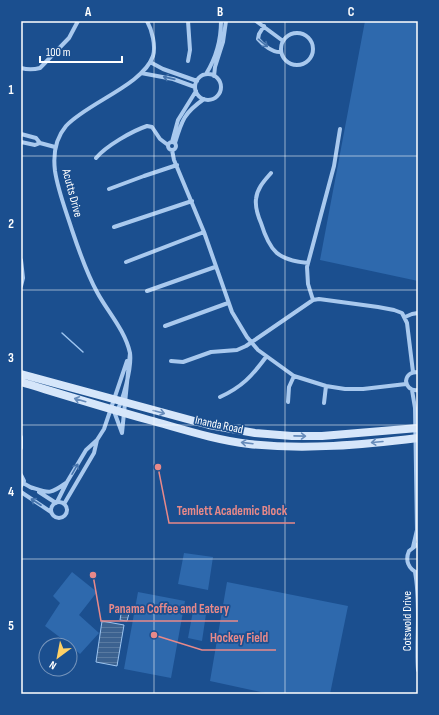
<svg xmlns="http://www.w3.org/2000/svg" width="439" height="715" font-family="'Sofia Sans Condensed',sans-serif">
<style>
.pitch{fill:#2e69ad}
.water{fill:url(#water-rules);stroke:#9cc4f0}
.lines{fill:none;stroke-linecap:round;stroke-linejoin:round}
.stream{stroke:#9cc4f0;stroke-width:1.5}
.street{stroke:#a9c9ee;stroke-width:4}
.secondary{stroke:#d6e6fa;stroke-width:8}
.oneway{stroke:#4674ac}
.oneway2{stroke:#668bba}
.grid{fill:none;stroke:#fff;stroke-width:1;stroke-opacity:0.55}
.labels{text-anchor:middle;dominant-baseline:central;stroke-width:3.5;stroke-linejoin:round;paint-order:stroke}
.street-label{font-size:12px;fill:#fff;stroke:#1b4f8f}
.leader{fill:none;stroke:#e88989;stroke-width:1.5}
.callout-dot{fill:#e88989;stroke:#1b4f8f;stroke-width:1.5}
.callout-label{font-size:13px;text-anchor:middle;font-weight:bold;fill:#e88989;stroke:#1b4f8f;stroke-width:3.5;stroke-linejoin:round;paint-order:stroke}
.neatline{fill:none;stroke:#fff;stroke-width:1.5}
.grid-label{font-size:13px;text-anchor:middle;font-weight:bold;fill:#fff}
</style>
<defs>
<pattern id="water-rules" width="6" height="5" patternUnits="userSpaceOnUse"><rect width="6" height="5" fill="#3c6290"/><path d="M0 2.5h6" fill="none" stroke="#597aa1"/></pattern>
</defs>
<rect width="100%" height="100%" fill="#1b4f8f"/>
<!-- pitch -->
<path class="pitch" d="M365,21H418V281L320,260Z
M184,553L213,557L208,590L178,584Z
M72,572L97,592L79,615L99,633L80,654L70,645L45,626L60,603L53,596Z
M227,582L348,606L330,694H270L210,681Z
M138,592L185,601L171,678L124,669Z
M193,611L206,614L202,641L188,638Z"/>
<!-- water -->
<path class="water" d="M122,608L130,610L127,621L120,620Z
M102,621L124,625L117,666L96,662Z"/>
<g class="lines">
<!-- stream -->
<path class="stream" d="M62,333L83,352"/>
<!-- street -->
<path class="street" d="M188,21L190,50L188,61
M256,21L283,41
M264,26L259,34L258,39C263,45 273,53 281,52
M281 49a16 16 0 1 1 32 0a16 16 0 1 1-32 0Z
M150,62L163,69L197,81
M21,68C28,70 33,70 40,68L69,38L78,21
M141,73L173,79L195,87
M206,74C216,58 221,40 221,21
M195 87a13 13 0 1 1 26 0a13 13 0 1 1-26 0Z
M214,76L215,67L223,42L226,21
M21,134L36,138L40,143
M21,142L35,145L40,143L55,147
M172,142L178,120L196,91
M168 146a4 4 0 1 1 8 0a4 4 0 1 1-8 0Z
M175,143C182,120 184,113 204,99
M172,150L174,160L204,232L232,312L247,337L258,350L294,376L326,386L345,389H363L406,384
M96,158C106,146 132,131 147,126L152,127L160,139L168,145
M271,173C265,180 257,188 256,199C255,207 258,216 261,223C270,252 278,260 308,263
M109,189L144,176L177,165
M114,227L192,201
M21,260L23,278L21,286
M126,262L204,232
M147,291L215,267
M313,300L308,284L307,267L334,166L340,129
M405,317L412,314L418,313
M165,326L228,303
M130,353L122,433L115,414C123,403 132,366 130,353C125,330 107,311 97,292C86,272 79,251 72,230C66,211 58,191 55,171C53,155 55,139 66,126C87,103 143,85 153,56C156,46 152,30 147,21
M171,361L183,362L211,352L237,350L246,346L313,300L319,299L378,307L394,310L402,313L407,323L413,372
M418,372C411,372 407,374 406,381C407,387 411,391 418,390
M412,390L415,408L417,530L413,547
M220,397C242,387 252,376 266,357
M288,402L289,387L294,376
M324,403L326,386
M21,437V448
M21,475L24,481L21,486
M23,483L32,488
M30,487C49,493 49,495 66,483
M21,492L51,512
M39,492L56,503
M51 510a8 8 0 1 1 16 0a8 8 0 1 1-16 0Z
M57,502L67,482L86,450L97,440L104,429L127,361
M64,504L94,453L97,440
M415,572C421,602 416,639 418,670
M418,573C408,569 405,560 409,551L418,544"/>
<!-- secondary -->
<path class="secondary" d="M21,374L209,425L255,433L292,436H322L418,428
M21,382C64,395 106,408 149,420C182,429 215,440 249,444C305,450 362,445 418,438"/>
</g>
<!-- one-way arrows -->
<defs><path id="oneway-shaft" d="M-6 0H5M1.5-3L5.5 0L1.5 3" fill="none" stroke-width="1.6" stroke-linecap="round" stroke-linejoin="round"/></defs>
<g class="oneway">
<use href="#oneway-shaft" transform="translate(263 43) rotate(39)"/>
<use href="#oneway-shaft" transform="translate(169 78) rotate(-167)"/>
<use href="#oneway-shaft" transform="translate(75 469) rotate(-60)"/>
<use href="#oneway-shaft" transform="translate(36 502) rotate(-147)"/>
</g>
<g class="oneway2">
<use href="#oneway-shaft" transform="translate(80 400) rotate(-164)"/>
<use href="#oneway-shaft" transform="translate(159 412) rotate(15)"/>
<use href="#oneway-shaft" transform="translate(300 436) rotate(1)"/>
<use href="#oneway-shaft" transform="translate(377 442) rotate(175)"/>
<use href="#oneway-shaft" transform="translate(247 443) rotate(-173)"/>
</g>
<!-- grid -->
<path class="grid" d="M154,21V694M285,21V694M21,156H418M21,290H418M21,425H418M21,559H418"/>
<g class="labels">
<!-- street labels -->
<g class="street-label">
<text transform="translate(72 193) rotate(75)">Acutts Drive</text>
<text transform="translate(219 425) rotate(12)">Inanda Road</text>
<text transform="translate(407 621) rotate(-90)">Cotswold Drive</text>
</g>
</g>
<!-- callouts -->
<path class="leader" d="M158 467L169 523H295M93 575L101 621H238M154 635L202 650H276"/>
<g class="callout-dot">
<circle cx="158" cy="467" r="4"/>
<circle cx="93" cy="575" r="4"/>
<circle cx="154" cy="635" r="4"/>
</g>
<g class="callout-label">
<text x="232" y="515">Temlett Academic Block</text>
<text x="169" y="613">Panama Coffee and Eatery</text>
<text x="239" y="642">Hockey Field</text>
</g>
<!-- border -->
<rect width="439" height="715" fill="none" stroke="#1b4f8f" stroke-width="44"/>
<!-- north arrow -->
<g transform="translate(58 657) rotate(212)"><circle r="19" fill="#1b4f8f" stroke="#7695bc"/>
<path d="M0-3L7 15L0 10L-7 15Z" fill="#ffd166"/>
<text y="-6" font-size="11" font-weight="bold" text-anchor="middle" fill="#ffffff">N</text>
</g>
<!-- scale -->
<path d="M40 56v6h82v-6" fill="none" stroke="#ffffff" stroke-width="2"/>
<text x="46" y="56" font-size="12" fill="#ffffff" stroke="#1b4f8f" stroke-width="3" paint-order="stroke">100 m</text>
<rect x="22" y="22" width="395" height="671" class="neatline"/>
<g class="grid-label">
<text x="88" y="16">A</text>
<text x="220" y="16">B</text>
<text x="351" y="16">C</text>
<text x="11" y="94">1</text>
<text x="11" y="228">2</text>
<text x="11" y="362">3</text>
<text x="11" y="496">4</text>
<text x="11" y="630">5</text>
</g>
</svg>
